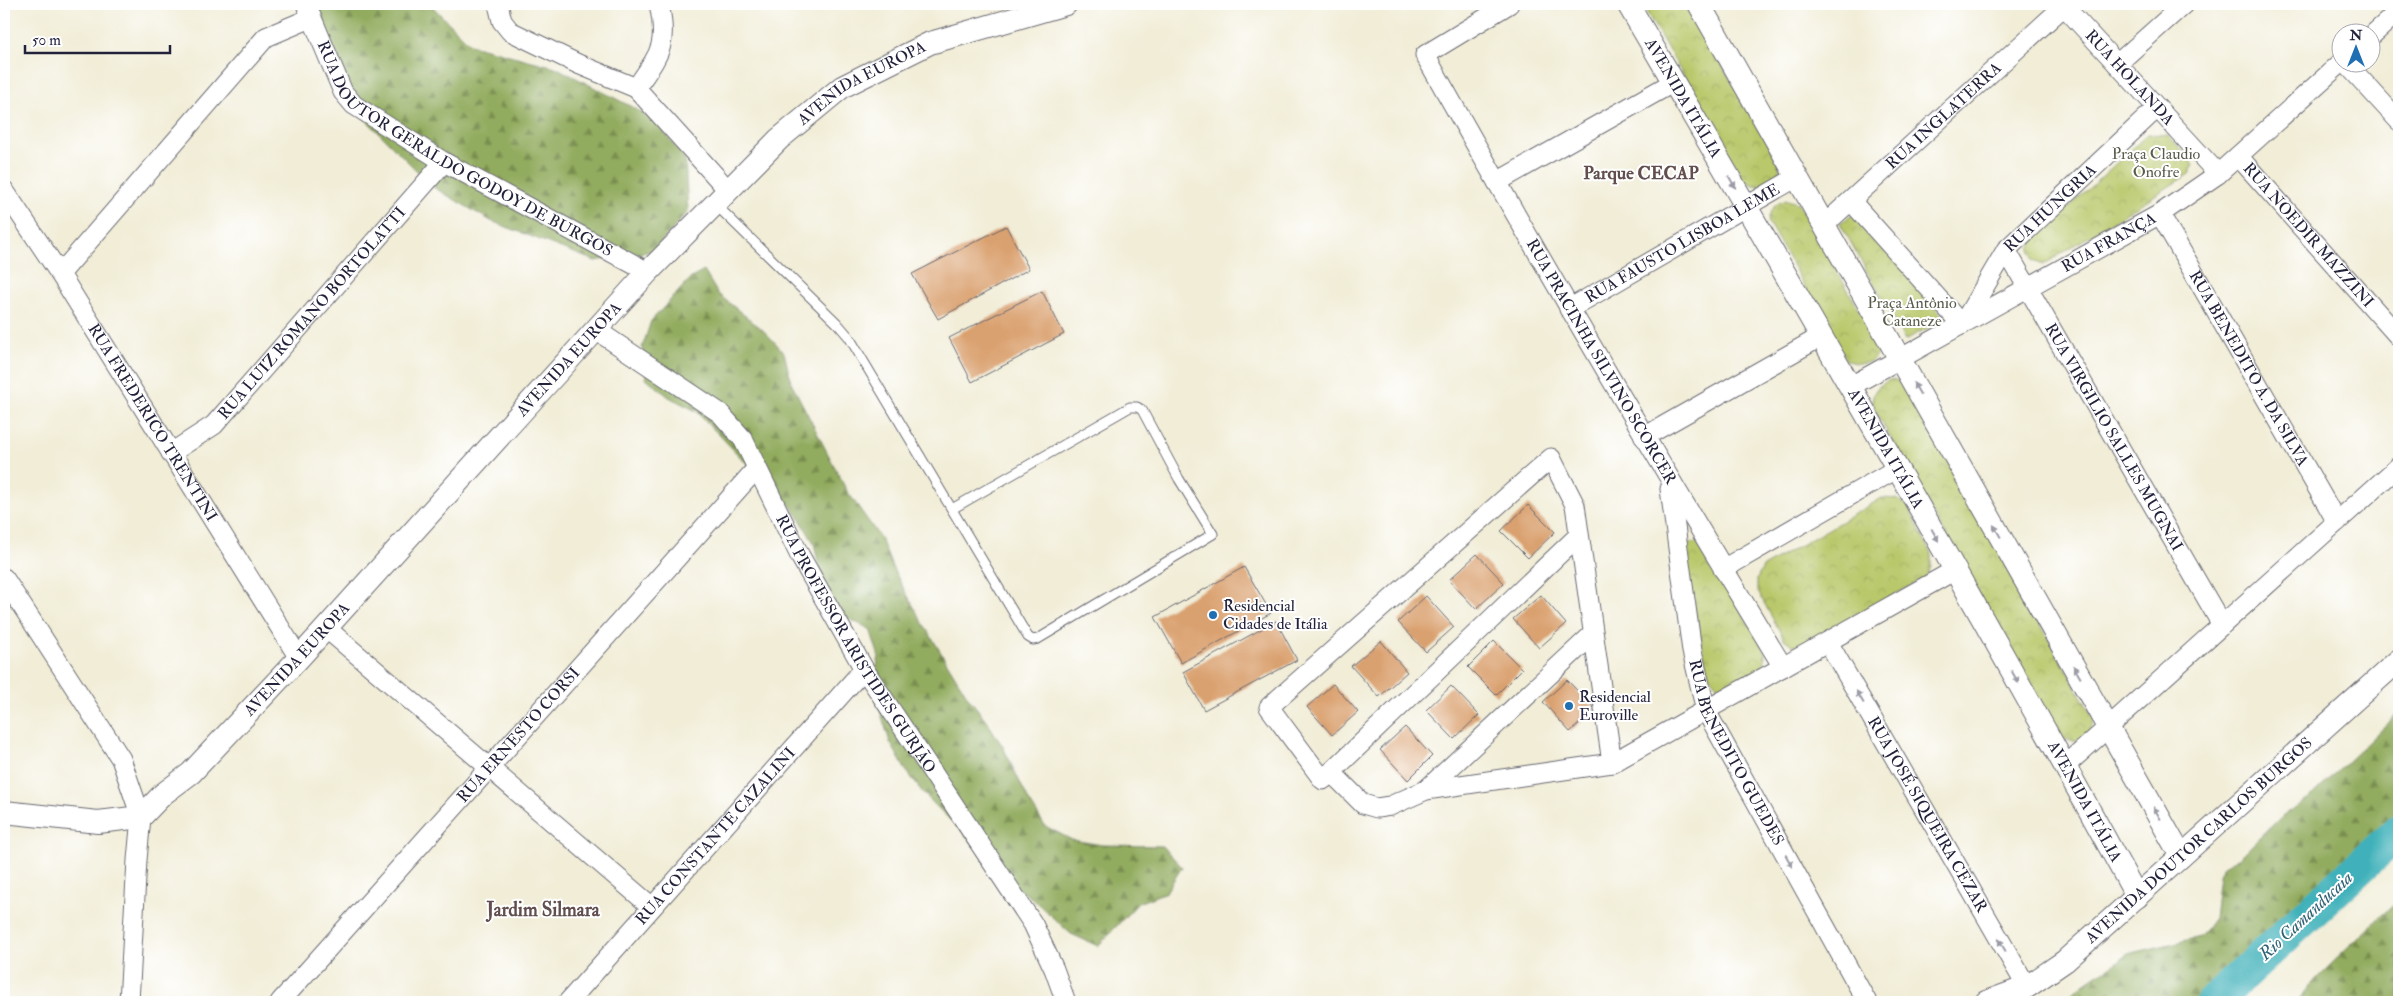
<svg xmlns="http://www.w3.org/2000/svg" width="2403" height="1006" font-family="'IM FELL Double Pica',serif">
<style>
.forest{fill:url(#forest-firs);stroke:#5a674c}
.park{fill:url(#park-crowns);stroke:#6e7552}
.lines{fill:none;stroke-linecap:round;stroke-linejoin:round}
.river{stroke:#41b1ba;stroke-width:35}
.building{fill:#daa170}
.service-casing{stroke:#6a6972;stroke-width:11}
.minor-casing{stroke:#6a6972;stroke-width:21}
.tertiary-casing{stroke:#6a6972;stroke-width:24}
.service{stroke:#fff;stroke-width:9}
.minor{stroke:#fff;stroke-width:19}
.tertiary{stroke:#fff;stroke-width:22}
.oneway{fill:#9c9ca7}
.poi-dot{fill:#1f6fb2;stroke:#fff;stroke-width:2}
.labels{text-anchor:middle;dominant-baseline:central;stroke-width:4;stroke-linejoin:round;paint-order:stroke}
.street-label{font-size:16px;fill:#22223b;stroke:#fff}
.park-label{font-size:16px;fill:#575c4b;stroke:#fff}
.poi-label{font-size:16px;fill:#22223b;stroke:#fff;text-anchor:start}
.neighbourhood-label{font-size:18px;font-weight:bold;fill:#624e4e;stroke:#fff}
.water-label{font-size:18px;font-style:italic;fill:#306274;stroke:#fff}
.quarter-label{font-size:19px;font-weight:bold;fill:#624e4e;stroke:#fff}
</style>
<defs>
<pattern id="forest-firs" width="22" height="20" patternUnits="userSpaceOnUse" patternTransform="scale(1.25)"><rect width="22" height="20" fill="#92ac5e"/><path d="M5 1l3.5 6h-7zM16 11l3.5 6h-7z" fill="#778c4f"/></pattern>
<pattern id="park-crowns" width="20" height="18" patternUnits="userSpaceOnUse" patternTransform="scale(1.25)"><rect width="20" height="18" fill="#b9c86a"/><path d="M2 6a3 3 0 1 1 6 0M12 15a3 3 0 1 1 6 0" fill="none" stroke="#9fac5d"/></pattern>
</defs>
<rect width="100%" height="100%" fill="#fff"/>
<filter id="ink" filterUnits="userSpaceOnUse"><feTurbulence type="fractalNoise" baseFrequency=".02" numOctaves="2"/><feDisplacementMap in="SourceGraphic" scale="10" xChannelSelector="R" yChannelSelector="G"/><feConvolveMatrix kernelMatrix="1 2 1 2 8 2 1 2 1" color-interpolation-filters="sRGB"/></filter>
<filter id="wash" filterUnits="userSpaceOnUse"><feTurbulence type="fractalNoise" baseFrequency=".0096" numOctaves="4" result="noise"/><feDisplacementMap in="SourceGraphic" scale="20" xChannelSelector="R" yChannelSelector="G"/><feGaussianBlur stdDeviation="1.12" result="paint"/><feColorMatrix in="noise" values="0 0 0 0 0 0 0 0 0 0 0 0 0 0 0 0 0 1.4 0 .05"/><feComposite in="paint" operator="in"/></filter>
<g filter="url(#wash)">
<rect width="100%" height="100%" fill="#f1edd7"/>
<!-- forest -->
<path class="forest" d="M296,4H430L471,45L555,67L653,118L685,159L688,212L653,251L595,261L491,221L433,187L338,92Z
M704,271L718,294L764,331L784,352L791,382L847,491L881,539L892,567L921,620L968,697L986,720L1002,745L1029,801L1045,826L1072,840L1102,845L1162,846L1182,867L1166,892L1138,903L1098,946L1071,934L1028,895L1003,879L964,834L923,793L905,769L890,742L872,686L879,657L870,629L815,603L820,573L814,543L798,516L780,492L757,474L696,411L669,397L646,378L642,348L651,321L691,278Z
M2399,712V812L2381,836L2342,879L2279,941L2253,959L2230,979L2211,1002H2058L2128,954L2200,937L2214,918L2219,875L2223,866L2240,857L2283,815L2309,799Z
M2399,901V1002H2296L2320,975L2383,914Z"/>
<!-- park -->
<path class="park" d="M1642,4H1685L1777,156L1780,170L1776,182C1764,189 1757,187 1744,181Z
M2148,134L2168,135L2194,164L2189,174L2043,265L2034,261L2030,250L2033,240Z
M1787,200L1798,203L1880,346C1877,365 1862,366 1846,360L1768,222C1770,209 1774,204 1787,200Z
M1856,213L1945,319L1905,340L1840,223Z
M1889,380L1897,381L1906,387L2094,719C2088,739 2080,744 2060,738L1873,407C1871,392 1876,387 1889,380Z
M1882,498L1897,499L1908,506L1931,554V567L1926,577L1806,645L1794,646L1784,639L1757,590V579L1763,567Z
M1699,542L1765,650C1766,676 1750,679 1730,689L1717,685L1708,674L1684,554L1688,543Z"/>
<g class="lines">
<!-- river -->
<path class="river" d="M2213,1002L2399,831"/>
</g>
<g id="blocks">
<!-- building -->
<path class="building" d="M1006,226L1029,269L938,319L912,274Z
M1042,291L1064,334L972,382L949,338Z
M1528,505L1555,532L1528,558L1501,531Z
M1477,554L1504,583L1476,609L1449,580Z
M1244,567L1271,613L1181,663L1155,617Z
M1541,595L1566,624L1539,648L1513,619Z
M1426,596L1454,627L1426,652L1398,622Z
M1276,621L1297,660L1204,710L1183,672Z
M1381,641L1407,672L1379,697L1351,666Z
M1494,641L1522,669L1496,695L1468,667Z
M1567,680L1595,709L1570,732L1543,702Z
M1333,684L1358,712L1332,735L1307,707Z
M1451,686L1479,715L1454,739L1426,710Z
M1405,727L1432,756L1408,780L1380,750Z"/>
</g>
</g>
<g filter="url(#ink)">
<use href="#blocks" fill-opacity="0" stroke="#6a6972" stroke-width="1"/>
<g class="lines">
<!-- service casing -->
<g class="service-casing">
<path id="service" d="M715,204L837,323L849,337L1028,637L1033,640L1038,639L1213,534L1179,479L1142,410L1137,407H1130L952,509"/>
</g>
<!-- minor casing -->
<g class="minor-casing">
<g id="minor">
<path id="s1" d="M306,4L343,92L354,105L444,162L648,272"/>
<path d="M498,4L502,21L510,31L578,64L636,88L728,190"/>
<path id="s2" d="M1509,4L1425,55C1541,261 1660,465 1783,667"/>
<path id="s3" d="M2062,4L2218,174"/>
<path d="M2370,37L2399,11"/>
<path d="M2345,62L2399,121"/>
<path d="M2117,64L2184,4"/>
<path d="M636,88C660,53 668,46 659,4"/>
<path id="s4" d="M2238,156L2399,337"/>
<path d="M1497,182L1674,82"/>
<path id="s5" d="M4,190L60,274L299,658"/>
<path id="s6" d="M1851,201L1962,325L2006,250L2157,108"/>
<path id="s7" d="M2160,214L2337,522"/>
<path id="s8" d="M1824,225L2064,6"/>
<path id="s9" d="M2006,250L2222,625"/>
<path d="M60,274L266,37L311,18"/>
<path id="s10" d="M1569,309L1797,177"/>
<path id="s11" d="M596,330L720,413L743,439L800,556L864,669L1033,924L1054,969L1066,1002"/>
<path id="s12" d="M1851,386L2160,214L2218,174L2342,62"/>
<path d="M1644,437L1822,336"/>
<path id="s13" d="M171,453L214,425L444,162"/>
<path id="s14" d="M1670,489L1692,651L1706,711L1867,1002"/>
<path d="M1579,535L1323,780L1269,707L1551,458L1575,505L1612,763"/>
<path d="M1723,569L1898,468"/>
<path d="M4,578L121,759L141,817L137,860L129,1002"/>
<path d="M326,628L652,907"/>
<path id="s15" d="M1828,642L2027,987"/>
<path d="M2065,766L2399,466"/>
<path d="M1331,772L1363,804L1377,808L1390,806L1426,790L1612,763L1955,570"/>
<path d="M1426,790L1593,634"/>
<path id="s16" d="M280,1002L757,468"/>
<path id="s17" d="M568,1002L864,669"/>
</g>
</g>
<!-- tertiary casing -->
<g class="tertiary-casing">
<g id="tertiary">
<path id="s18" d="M1628,4C1801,300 1973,596 2137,897"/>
<path d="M1699,4L2181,856"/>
<path id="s19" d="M4,812L98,822L141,817L163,794L191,773L299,658L648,272L779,139L842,87L930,43L1066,4"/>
<path id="s20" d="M1986,1002L2027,987L2065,961L2399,660"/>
</g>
</g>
<!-- service -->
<use href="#service" class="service"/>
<!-- minor -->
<use href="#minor" class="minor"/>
<!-- tertiary -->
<use href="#tertiary" class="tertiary"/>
</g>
<!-- one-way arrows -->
<defs><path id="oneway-solid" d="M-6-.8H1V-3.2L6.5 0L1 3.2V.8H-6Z" transform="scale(1.25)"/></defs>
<g class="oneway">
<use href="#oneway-solid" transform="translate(1732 182) rotate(60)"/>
<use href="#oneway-solid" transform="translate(1917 389) rotate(-120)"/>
<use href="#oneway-solid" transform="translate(1997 531) rotate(-120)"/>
<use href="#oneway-solid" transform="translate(1935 535) rotate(61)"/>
<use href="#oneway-solid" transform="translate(2077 672) rotate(-120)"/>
<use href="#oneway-solid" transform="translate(2015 677) rotate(61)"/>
<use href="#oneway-solid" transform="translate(1860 697) rotate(-120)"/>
<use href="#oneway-solid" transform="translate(2157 813) rotate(-120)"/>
<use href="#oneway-solid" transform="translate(1789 861) rotate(61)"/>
<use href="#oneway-solid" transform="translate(2002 945) rotate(-120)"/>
</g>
</g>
<!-- markers -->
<g class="poi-dot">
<circle cx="1213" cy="615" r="5"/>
<circle cx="1569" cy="706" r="5"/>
</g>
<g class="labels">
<!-- street labels -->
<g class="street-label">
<text stroke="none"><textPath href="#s3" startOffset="100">RUA HOLANDA</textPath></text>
<text stroke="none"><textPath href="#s19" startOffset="1170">AVENIDA EUROPA</textPath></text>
<text stroke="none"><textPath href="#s18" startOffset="109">AVENIDA ITÁLIA</textPath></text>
<text stroke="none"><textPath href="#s8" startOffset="162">RUA INGLATERRA</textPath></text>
<text stroke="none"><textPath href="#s1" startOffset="225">RUA DOUTOR GERALDO GODOY DE BURGOS</textPath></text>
<text stroke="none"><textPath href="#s6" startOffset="314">RUA HUNGRIA</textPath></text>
<text stroke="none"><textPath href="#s4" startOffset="106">RUA NOEDIR MAZZINI</textPath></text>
<text stroke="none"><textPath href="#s10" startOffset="131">RUA FAUSTO LISBOA LEME</textPath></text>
<text stroke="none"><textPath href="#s12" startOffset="295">RUA FRANÇA</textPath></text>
<text stroke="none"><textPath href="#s13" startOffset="200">RUA LUIZ ROMANO BORTOLATTI</textPath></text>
<text stroke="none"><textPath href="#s19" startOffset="765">AVENIDA EUROPA</textPath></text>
<text stroke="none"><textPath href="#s2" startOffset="452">RUA PRACINHA SILVINO SCORCER</textPath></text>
<text stroke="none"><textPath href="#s7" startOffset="178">RUA BENEDITO A. DA SILVA</textPath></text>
<text stroke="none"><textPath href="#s5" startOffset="276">RUA FREDERICO TRENTINI</textPath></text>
<text stroke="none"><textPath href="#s9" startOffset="216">RUA VIRGILIO SALLES MUGNAI</textPath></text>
<text stroke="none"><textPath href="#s18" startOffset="514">AVENIDA ITÁLIA</textPath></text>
<text stroke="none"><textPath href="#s11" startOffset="418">RUA PROFESSOR ARISTIDES GURJÃO</textPath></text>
<text stroke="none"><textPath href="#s19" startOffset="360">AVENIDA EUROPA</textPath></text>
<text stroke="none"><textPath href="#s16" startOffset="358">RUA ERNESTO CORSI</textPath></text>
<text stroke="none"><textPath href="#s14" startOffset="275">RUA BENEDITO GUEDES</textPath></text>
<text stroke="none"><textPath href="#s18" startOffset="919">AVENIDA ITÁLIA</textPath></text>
<text stroke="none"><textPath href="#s15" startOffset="199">RUA JOSÉ SIQUEIRA CEZAR</textPath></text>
<text stroke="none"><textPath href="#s17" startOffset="222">RUA CONSTANTE CAZALINI</textPath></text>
<text stroke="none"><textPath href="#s20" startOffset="270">AVENIDA DOUTOR CARLOS BURGOS</textPath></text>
</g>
<!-- park labels -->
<g class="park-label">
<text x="2156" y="154">Praça Claudio<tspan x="2156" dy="18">Onofre</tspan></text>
<text x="1912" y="303">Praça Antônio<tspan x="1912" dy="18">Cataneze</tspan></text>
</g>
<!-- poi labels -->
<g class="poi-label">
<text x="1223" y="606">Residencial<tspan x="1223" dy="18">Cidades de Itália</tspan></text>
<text x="1579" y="697">Residencial<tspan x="1579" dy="18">Euroville</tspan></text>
</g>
<!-- neighbourhood labels -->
<g class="neighbourhood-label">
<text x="1641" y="173">Parque CECAP</text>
</g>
<!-- water labels -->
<g class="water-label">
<text transform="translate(2306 916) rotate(-43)">Rio Camanducaia</text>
</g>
<!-- quarter labels -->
<g class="quarter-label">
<text x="543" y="910">Jardim Silmara</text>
</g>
</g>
<!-- margin -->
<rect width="2403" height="1006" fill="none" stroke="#fff" stroke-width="20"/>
<!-- north arrow -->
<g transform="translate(2356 48)"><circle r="24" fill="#ffffff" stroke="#a7a7b1"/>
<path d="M0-4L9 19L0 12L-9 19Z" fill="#1f6fb2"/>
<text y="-8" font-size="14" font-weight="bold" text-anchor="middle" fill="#22223b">N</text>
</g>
<!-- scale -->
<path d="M25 45v8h145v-8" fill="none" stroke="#22223b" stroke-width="2.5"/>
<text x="32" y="45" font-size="15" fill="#22223b" stroke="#ffffff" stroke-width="4" paint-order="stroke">50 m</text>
</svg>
